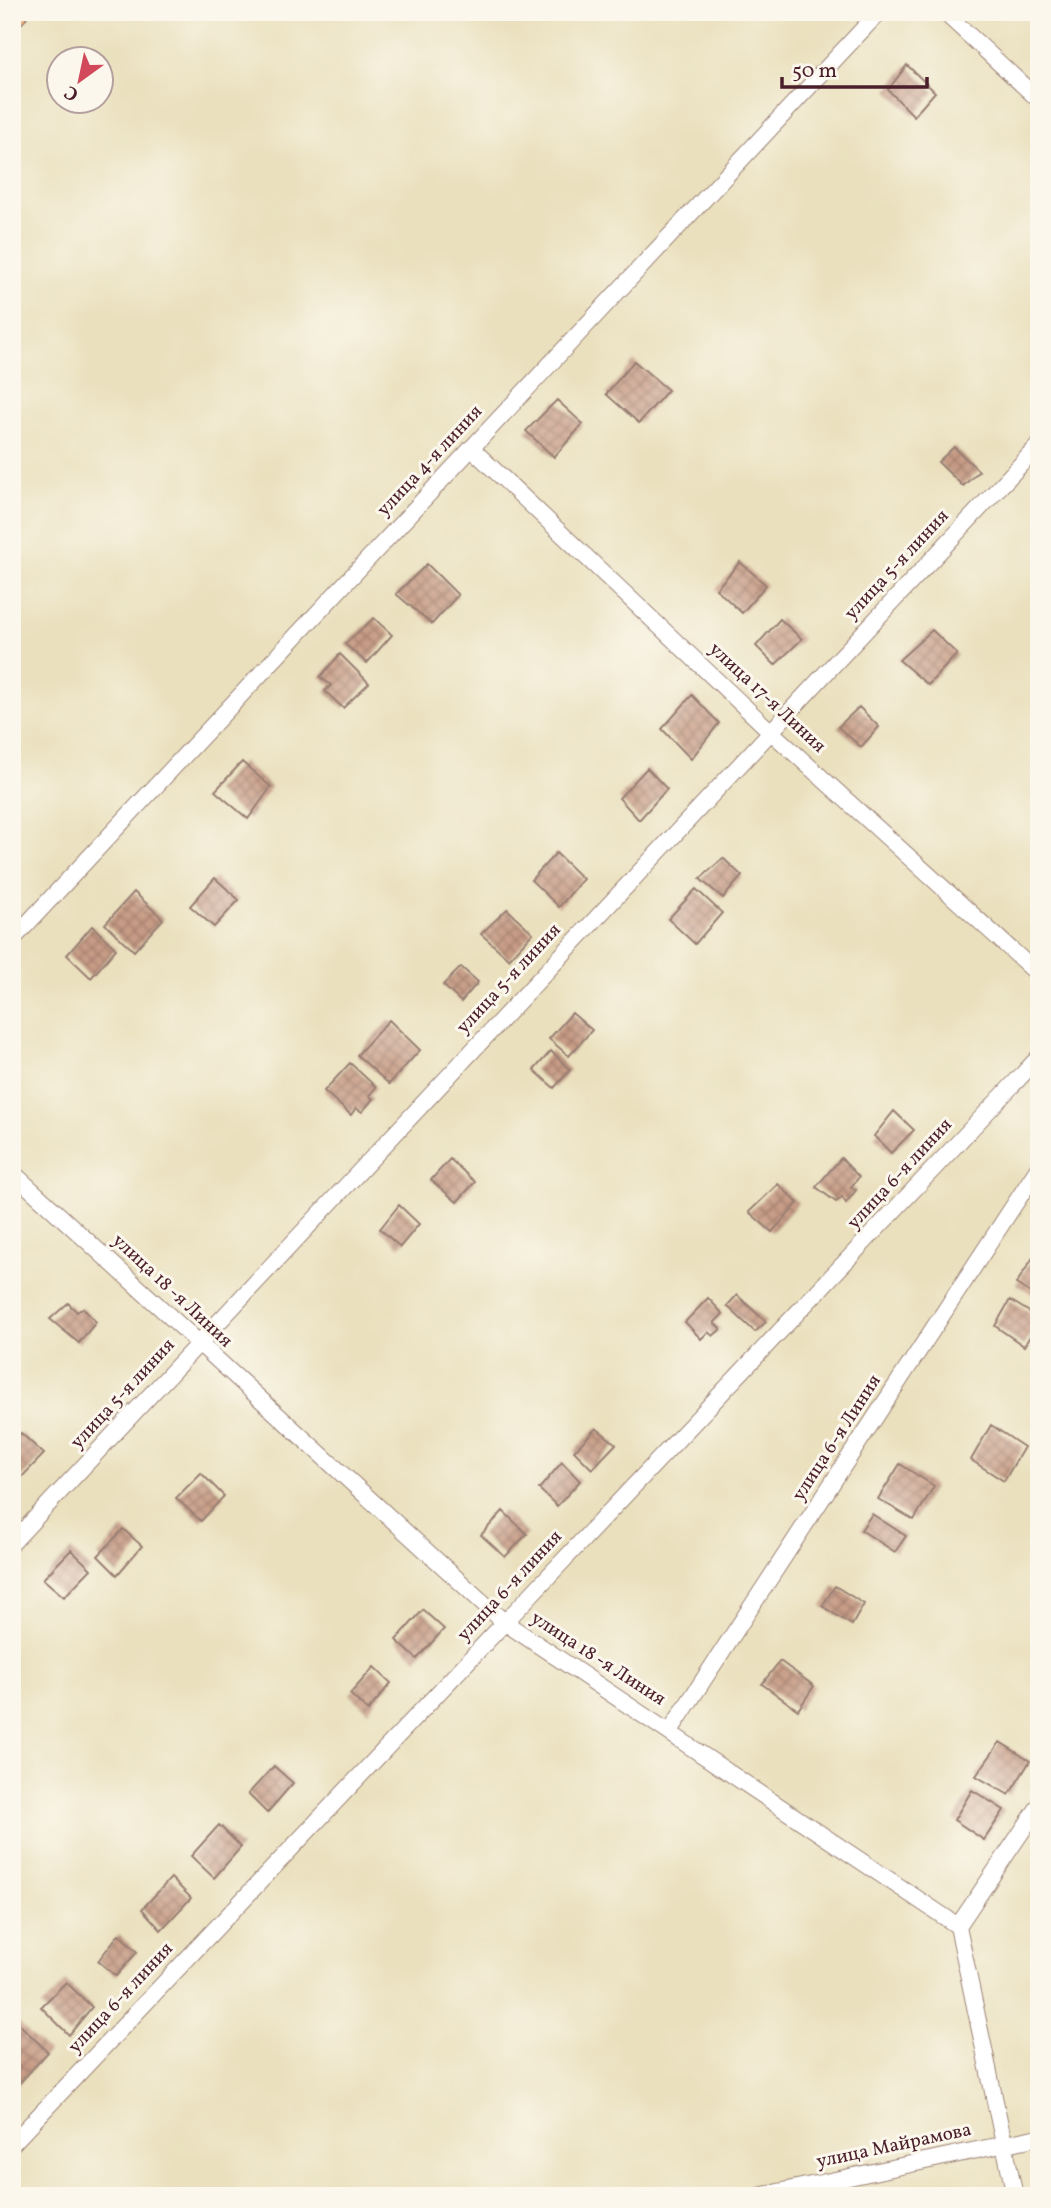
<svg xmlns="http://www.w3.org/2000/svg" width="1051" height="2208" font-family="Vollkorn,serif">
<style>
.building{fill:url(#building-cross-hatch)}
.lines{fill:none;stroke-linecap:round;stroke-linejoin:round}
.minor-casing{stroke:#9a8074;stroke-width:18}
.trunk-casing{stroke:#9a8074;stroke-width:29}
.minor{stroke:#fff;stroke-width:16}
.trunk{stroke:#f8bd89;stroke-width:26}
.labels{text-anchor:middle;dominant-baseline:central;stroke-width:6;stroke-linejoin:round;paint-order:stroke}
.street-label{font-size:19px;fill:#4a1f2b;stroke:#fbf7ec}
</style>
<defs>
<pattern id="building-cross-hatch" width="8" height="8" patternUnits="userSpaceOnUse" patternTransform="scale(1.75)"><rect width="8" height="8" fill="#c79c86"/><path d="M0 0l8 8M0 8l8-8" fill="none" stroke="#a47f6e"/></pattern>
</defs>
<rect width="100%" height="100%" fill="#fbf7ec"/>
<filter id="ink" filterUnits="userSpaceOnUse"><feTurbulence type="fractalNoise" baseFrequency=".0143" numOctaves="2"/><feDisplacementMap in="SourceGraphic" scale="14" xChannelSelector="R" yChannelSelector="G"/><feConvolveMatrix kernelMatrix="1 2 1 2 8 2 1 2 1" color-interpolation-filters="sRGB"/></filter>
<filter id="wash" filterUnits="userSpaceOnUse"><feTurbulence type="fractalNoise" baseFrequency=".00686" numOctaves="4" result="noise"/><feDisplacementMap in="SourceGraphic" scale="28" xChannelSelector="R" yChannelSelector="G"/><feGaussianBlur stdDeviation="1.57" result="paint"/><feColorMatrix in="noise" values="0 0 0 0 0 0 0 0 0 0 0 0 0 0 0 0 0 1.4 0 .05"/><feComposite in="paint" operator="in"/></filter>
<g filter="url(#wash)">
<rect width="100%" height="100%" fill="#eae0bd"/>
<g id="blocks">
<!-- building -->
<path class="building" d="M907,65L935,92L914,116L888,90Z
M634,361L668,390L639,423L606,394Z
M557,400L583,424L554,457L526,431Z
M954,447L979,471L963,486L938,462Z
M740,562L766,585L742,613L716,589Z
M427,564L458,595L432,624L396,594Z
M374,618L392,635L367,663L345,644Z
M780,619L802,639L775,665L756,646Z
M932,630L957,654L928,685L899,660Z
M340,654L369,683L343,708L325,691L331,685L320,677Z
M692,695L719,723L691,759L662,729Z
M859,707L879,727L861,747L838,727Z
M242,762L271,787L248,819L215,791Z
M647,768L667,789L639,820L619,798Z
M556,853L583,879L559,907L531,880Z
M723,858L742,876L723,898L700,879Z
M215,878L239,900L214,927L190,906Z
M696,889L722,913L695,944L668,919Z
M134,892L163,919L134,951L105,924Z
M507,909L533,933L509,959L481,934Z
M92,926L116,949L91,978L67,955Z
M461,967L478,982L461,1002L443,985Z
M572,1013L592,1030L569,1056L549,1039Z
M389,1020L420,1050L389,1084L357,1055Z
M551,1051L570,1070L554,1088L534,1070Z
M350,1063L376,1087L369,1096L373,1099L362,1112L356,1108L351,1115L324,1091Z
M894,1111L914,1130L891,1153L874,1136Z
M841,1158L859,1177L851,1187L856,1190L846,1203L842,1197L836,1202L816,1187Z
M450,1159L475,1182L457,1202L431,1180Z
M778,1184L798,1203L772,1232L749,1212Z
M399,1205L419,1224L400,1247L380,1229Z
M1036,1253L1039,1255V1298L1016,1284Z
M737,1295L766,1322L755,1332L727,1306Z
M708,1298L723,1314L714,1323L721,1329L713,1336L708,1332L701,1339L685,1322Z
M1010,1300L1039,1318V1321L1024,1346L995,1326Z
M68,1303L77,1312L83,1308L96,1322L79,1343L50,1319Z
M991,1425L1024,1447L1004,1481L971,1460Z
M596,1428L616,1444L592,1469L574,1451Z
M21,1433L44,1454L18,1481L12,1476V1443Z
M562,1462L580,1481L557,1506L539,1489Z
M900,1464L934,1486L914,1520L878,1499Z
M201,1473L224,1496L201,1521L176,1498Z
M503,1511L527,1534L505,1557L481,1535Z
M872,1514L906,1536L895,1552L861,1530Z
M123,1529L142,1546L117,1575L98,1556Z
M71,1550L91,1569L64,1597L43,1579Z
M835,1586L864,1604L852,1625L822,1606Z
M423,1610L444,1629L417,1659L396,1640Z
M780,1661L814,1686L798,1710L762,1684Z
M374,1667L391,1683L368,1711L350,1694Z
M1000,1742L1030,1761L1009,1795L976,1776Z
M274,1766L293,1783L267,1813L248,1794Z
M972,1790L1004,1810L984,1840L954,1820Z
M219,1825L241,1847L214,1878L191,1856Z
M171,1878L191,1898L161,1930L142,1909Z
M119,1934L137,1952L116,1976L98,1961Z
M66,1982L92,2007L69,2035L41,2007Z
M17,2022L48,2052L17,2086L12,2082V2027Z"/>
</g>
</g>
<g filter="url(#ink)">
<use href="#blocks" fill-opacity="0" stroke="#9a8074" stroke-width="2"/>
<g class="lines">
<!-- minor casing -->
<g class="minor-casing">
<path id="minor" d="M944,12L1039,100
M471,448L769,730L1039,975
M12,940L879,12
M12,1172L504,1622L958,1926L1015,2196
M12,1543C356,1179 694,809 1039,445
M670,1731L1039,1167
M958,1926L1039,1806
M12,2144L1039,1057
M759,2196L1039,2137"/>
</g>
<!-- trunk casing -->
<g class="trunk-casing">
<path id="trunk" d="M12,14L14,12"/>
</g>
<!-- minor -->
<use href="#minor" class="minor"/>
<!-- trunk -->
<use href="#trunk" class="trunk"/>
</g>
</g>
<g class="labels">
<!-- street labels -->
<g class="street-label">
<text transform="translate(430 461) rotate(-47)">улица 4-я линия</text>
<text transform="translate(897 565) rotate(-47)">улица 5-я линия</text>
<text transform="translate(767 698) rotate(43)">улица 17-я Линия</text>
<text transform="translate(509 979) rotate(-47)">улица 5-я линия</text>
<text transform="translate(900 1174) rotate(-47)">улица 6-я линия</text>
<text transform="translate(172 1291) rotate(43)">улица 18 -я Линия</text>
<text transform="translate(123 1394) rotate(-47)">улица 5-я линия</text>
<text transform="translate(837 1438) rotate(-57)">улица 6-я Линия</text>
<text transform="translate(510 1586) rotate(-47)">улица 6-я линия</text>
<text transform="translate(598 1659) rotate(33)">улица 18 -я Линия</text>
<text transform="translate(121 1998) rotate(-47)">улица 6-я линия</text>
<text transform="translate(894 2146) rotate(-12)">улица Майрамова</text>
</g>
</g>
<!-- margin -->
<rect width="1051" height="2208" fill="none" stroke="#fbf7ec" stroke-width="42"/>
<!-- north arrow -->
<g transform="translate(80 80) rotate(213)"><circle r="33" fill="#fbf7ec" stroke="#b4a19f" stroke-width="2"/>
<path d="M0-5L12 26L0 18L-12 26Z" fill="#d1495b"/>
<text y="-10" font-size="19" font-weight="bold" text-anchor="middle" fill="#4a1f2b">С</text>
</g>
<!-- scale -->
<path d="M782 77v10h145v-10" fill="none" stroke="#4a1f2b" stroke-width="3.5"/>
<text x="792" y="77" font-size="21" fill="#4a1f2b" stroke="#fbf7ec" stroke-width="5" paint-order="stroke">50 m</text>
</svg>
